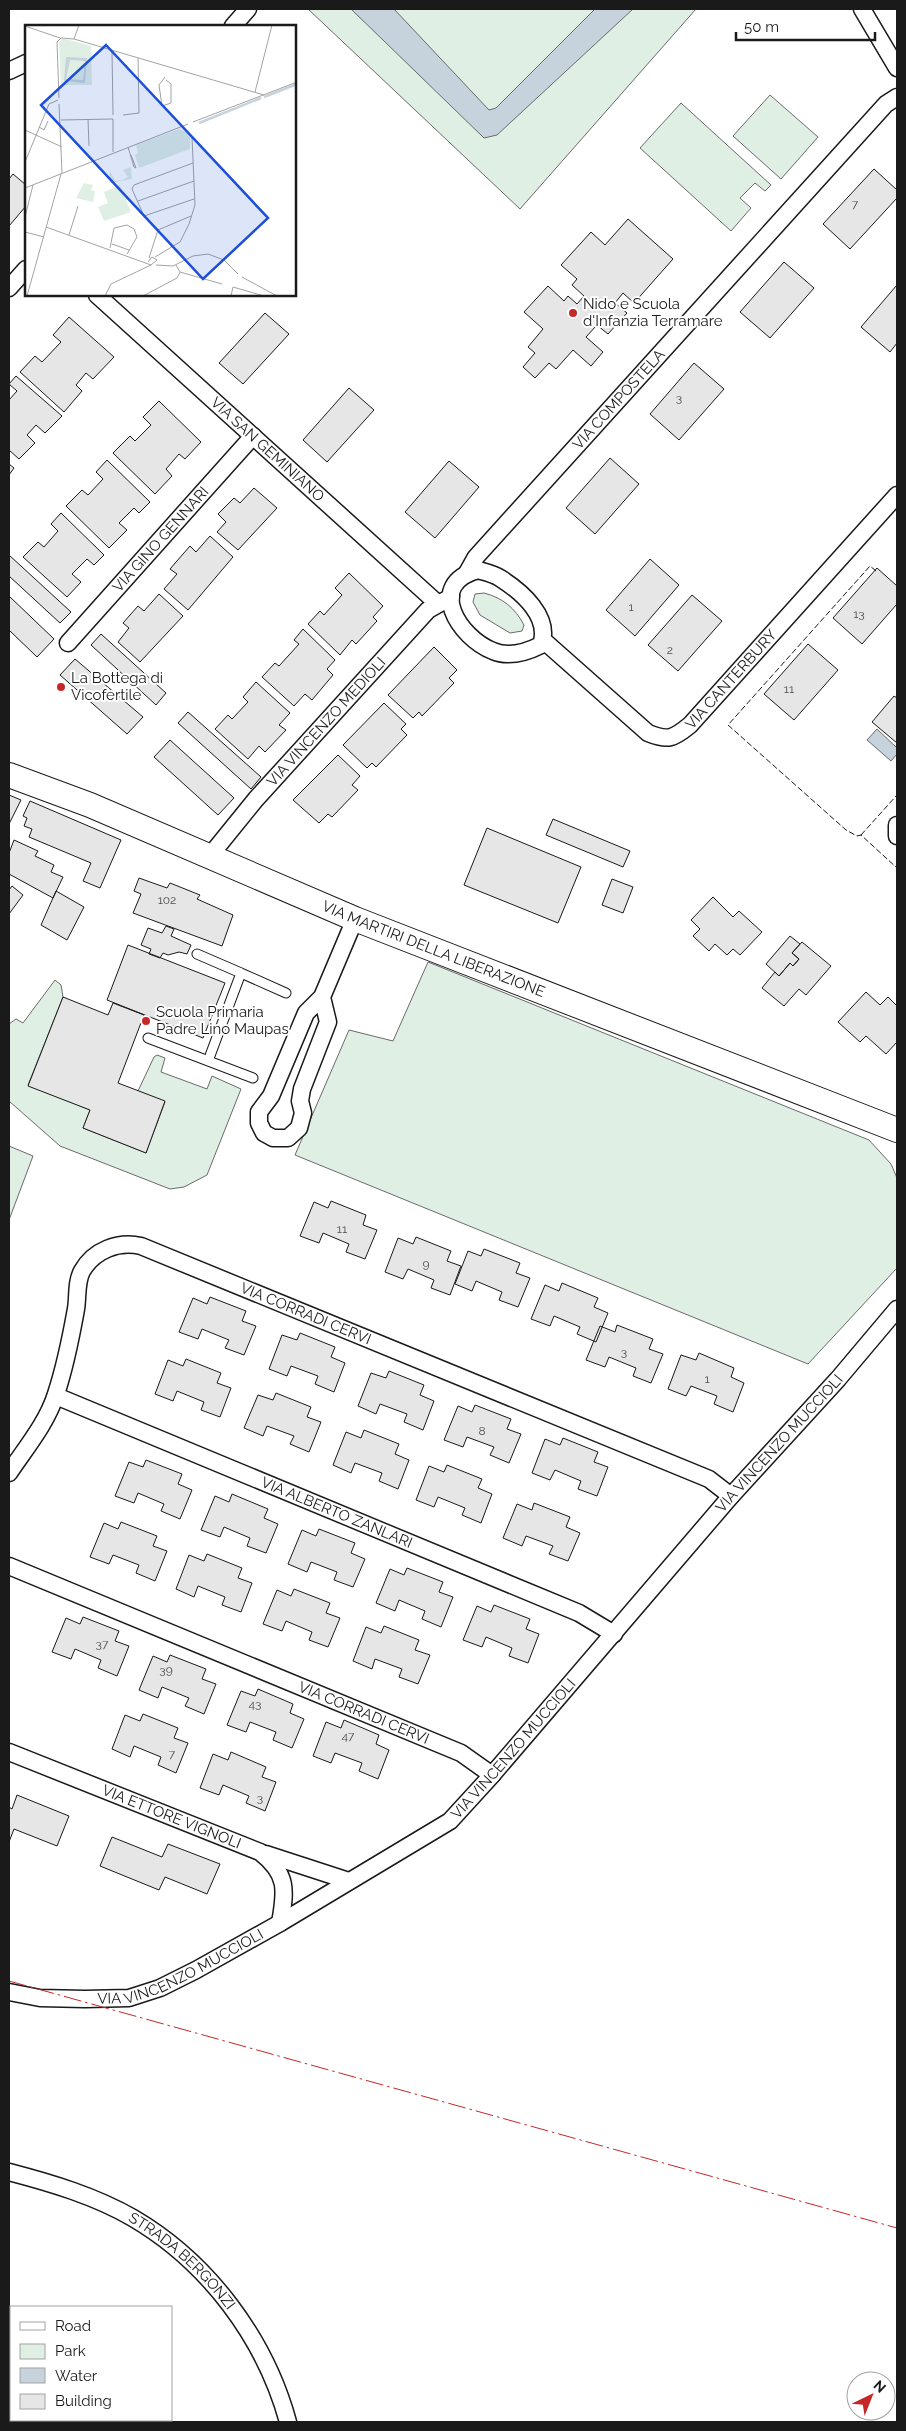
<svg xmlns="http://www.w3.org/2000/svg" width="906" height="2431" font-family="Raleway,sans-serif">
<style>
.green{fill:#e0efe3;stroke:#6a6a6a}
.water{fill:#c6d2dc;stroke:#6a6a6a}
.building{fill:#e6e6e6;stroke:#1a1a1a}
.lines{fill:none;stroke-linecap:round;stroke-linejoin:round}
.lane-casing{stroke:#1a1a1a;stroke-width:11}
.street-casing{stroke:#1a1a1a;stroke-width:19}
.secondary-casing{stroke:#1a1a1a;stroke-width:26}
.lane{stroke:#fff;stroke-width:9}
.street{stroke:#fff;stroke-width:16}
.secondary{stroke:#fff;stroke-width:24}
.fence{stroke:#1a1a1a;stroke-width:1;stroke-dasharray:6 2.5;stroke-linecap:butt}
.power{stroke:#c62828;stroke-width:1;stroke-dasharray:18 4 2.5 4;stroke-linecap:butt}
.poi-dot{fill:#c62828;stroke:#fff;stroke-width:2}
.labels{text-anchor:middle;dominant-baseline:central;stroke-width:4;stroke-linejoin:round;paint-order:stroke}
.number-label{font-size:12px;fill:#4d4d4d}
.poi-label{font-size:15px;fill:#1a1a1a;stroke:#fff;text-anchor:start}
.street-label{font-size:15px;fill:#1a1a1a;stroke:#fff}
.inset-river{fill:none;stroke:#c6d2dc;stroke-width:2.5}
.inset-road{fill:none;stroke:#a3a3a3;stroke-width:1}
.view{fill:#1d4ed8;fill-opacity:0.15;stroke:#1d4ed8;stroke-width:2.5}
.inset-edge{fill:none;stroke:#1a1a1a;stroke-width:2.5}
</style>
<rect width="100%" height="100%" fill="#fff"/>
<!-- green -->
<path class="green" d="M308,9H696L520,209Z
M770,95L818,137L781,179L733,136Z
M681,103L771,185L765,191L755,183L740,198L751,208L731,231L640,148Z
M484,593C503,598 515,608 524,625L522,631L510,633L480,615L473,602L475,594Z
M428,962L869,1140L891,1164L897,1178V1268L808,1364L295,1155L349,1030L393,1041Z
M55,980L61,985L63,997L28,1085L90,1110L83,1128L146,1153L165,1102L138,1091L154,1057L157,1055L165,1058L161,1072L207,1089L212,1076L241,1089L207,1175L184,1187L170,1189L60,1146L9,1101V1024L16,1019L23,1023Z
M9,1146L33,1156L9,1220Z"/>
<!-- water -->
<path class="water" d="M351,9H394L489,110L496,108L595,9H633L497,135L484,138Z
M877,729L897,748V754L891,761L867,740Z"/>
<!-- building -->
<path class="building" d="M874,169L897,190V198L850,249L823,224Z
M13,174L26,185V206L9,226V179Z
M628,219L673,259L634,303L623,293L615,303L627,313L608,334L597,325L586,337L603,352L591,366L573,350L556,369L549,363L535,378L523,367L535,353L528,347L543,329L524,312L548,286L564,301L568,296L577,304L584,296L572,285L577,279L561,265L591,232L605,245Z
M784,262L814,288L770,338L740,312Z
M897,285V343L890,352L861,327Z
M265,313L289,334L243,384L219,363Z
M69,317L114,357L93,379L86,373L76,385L82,391L64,412L20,372L35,356L42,362L61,342L53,335Z
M694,363L724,389L679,440L650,414Z
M16,376L62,416L45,433L36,425L27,435L35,443L19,459L9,450V400L17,391L9,384Z
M349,388L374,410L327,462L303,440Z
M159,401L201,442L185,459L179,454L166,469L172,476L155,494L113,453L130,436L135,441L151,425L143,417Z
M610,458L639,484L595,534L566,508Z
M107,460L150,502L139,513L134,508L119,523L127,530L109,548L66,506L82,490L88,495L103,479L96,472Z
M449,461L479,487L435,538L405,512Z
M9,464L14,468L9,475Z
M254,488L277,508L238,550L217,532L226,522L218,514L234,498L240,503Z
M61,513L104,555L94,565L87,559L72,574L81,582L67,597L23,557L38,542L44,547L58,531L51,524Z
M210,536L233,557L188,610L164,589L177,574L170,569L190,546L196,552Z
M9,555L71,612L60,623L9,576Z
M650,559L679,585L635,636L606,610Z
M877,568L897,586V604L862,644L833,618Z
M349,573L383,606L373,617L377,621L356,644L352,640L340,655L308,624L320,611L324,615L342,595L335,588Z
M159,594L183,616L140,662L118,642L129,628L123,623L138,606L144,611Z
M692,595L722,621L678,671L648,645Z
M9,596L54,639L37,657L9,630Z
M303,629L335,660L327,669L333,675L312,700L305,694L294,706L262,677L275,663L279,666L299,644L294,640Z
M101,634L166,693L156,705L91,645Z
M808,644L838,670L794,720L764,694Z
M434,647L457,670L449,678L454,683L422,716L419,712L413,718L388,695Z
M75,659L143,717L127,734L60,675Z
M256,682L290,713L279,725L286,730L265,752L259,746L248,759L215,729L228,715L232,719L248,702L243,697Z
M894,696L897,698V743L872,722Z
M384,703L406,724L401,729L407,735L376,767L372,763L367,768L343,745Z
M188,712L261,777L251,789L178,723Z
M170,740L234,798L218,815L154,757Z
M338,755L360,776L352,785L358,790L332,817L328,814L319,823L293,800Z
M9,795L21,800L9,824Z
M30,801L121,840L100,888L83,881L91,863L29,837L32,829L24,826L27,818L23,816Z
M553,819L630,851L623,867L546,835Z
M487,828L581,867L558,923L464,885Z
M14,840L38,851L35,856L54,865L51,872L63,877L53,898L9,874V853Z
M139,878L167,888L170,883L200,895L197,899L233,915L222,946L133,913L141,894L134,891Z
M612,879L633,887L623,913L602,905Z
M12,886L23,895L9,914V890Z
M56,891L84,907L67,940L41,925Z
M713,897L733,917L739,911L762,932L740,955L733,949L727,955L715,944L709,951L693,936L700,929L691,920Z
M166,926L174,929L171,936L191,945L187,954L179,952L168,955L163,953L160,958L149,954L151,949L141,945L148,928L162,933Z
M790,936L800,944L792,953L799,959L793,966L790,963L779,976L766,964Z
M802,942L831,966L806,995L799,989L784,1006L762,988L775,972L779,976L790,963L793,966L799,959L792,953Z
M128,945L225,983L203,1038L107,1000Z
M866,992L880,1005L888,997L897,1006V1042L886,1054L866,1036L860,1042L838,1022Z
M63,997L108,1015L113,1003L144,1015L118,1083L165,1101L146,1153L83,1128L90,1110L28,1086Z
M331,1201L366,1215L363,1225L377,1230L365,1259L346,1252L349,1244L323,1233L319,1243L300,1236L314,1202L328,1208Z
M416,1237L451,1251L447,1261L461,1266L450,1295L431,1288L434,1280L408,1269L403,1279L385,1272L398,1238L413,1244Z
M484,1249L520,1263L516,1273L530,1278L518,1307L499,1300L502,1292L476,1281L472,1291L455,1284L468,1251L481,1256Z
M562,1283L598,1298L594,1307L608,1313L596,1342L577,1334L580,1327L554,1316L550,1326L531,1319L545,1285L559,1291Z
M210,1297L246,1311L242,1321L256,1326L244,1355L225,1348L229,1340L202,1329L198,1339L179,1332L193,1298L207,1304Z
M617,1325L653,1339L649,1349L663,1354L651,1383L633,1376L636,1368L609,1357L605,1367L586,1360L600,1326L615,1332Z
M300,1333L335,1347L331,1357L345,1363L334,1392L315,1384L318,1376L291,1366L287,1376L269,1369L282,1335L297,1340Z
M699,1353L734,1368L731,1377L744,1383L733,1412L714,1404L717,1396L691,1386L686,1396L668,1389L681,1355L696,1360Z
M186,1359L221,1373L217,1383L231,1388L220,1417L201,1410L204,1402L177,1391L173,1401L155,1394L168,1360L183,1366Z
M389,1371L424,1385L420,1395L434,1401L423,1430L404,1422L407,1414L380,1404L376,1414L358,1406L371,1373L386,1378Z
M276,1393L311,1407L307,1417L321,1422L309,1452L290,1444L294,1436L267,1426L263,1436L244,1428L258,1395L273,1400Z
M475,1405L511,1419L507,1429L521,1434L509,1463L490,1455L494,1447L467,1437L463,1447L444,1440L458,1406L472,1412Z
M364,1430L399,1444L395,1454L409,1460L398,1489L379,1481L382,1473L355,1463L351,1473L333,1465L346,1432L361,1438Z
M563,1438L598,1452L594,1462L608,1467L597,1496L578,1489L581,1481L555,1470L550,1480L532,1473L545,1439L560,1445Z
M146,1460L182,1474L178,1484L192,1490L180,1519L161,1511L164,1504L138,1493L134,1503L115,1496L129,1462L143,1467Z
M447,1465L482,1479L478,1488L492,1494L481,1523L462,1515L465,1508L438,1497L434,1507L416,1500L429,1466L444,1472Z
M232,1494L268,1509L264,1518L278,1524L266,1553L247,1546L250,1538L224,1527L220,1537L201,1530L215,1496L229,1502Z
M534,1503L570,1517L566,1527L580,1533L568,1561L549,1554L553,1546L526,1536L522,1546L503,1538L517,1504L532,1510Z
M121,1522L157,1536L153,1546L167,1551L155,1581L136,1573L139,1565L113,1555L109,1564L90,1557L104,1523L118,1529Z
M319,1529L355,1543L351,1553L365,1559L353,1587L334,1580L337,1572L311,1562L307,1572L288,1564L302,1530L316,1536Z
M207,1554L242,1568L238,1578L252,1583L241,1612L222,1605L225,1597L198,1586L194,1597L176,1589L189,1555L204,1561Z
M407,1568L443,1582L439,1592L453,1597L441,1627L422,1619L425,1611L399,1600L395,1611L376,1603L390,1569L404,1575Z
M294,1589L330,1603L326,1613L340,1618L328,1647L309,1640L312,1632L286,1621L282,1631L263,1624L277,1590L291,1596Z
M494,1605L530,1619L526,1629L539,1634L528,1663L509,1656L512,1648L486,1637L482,1647L463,1640L477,1606L491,1612Z
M83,1617L119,1631L115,1641L129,1646L117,1676L98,1668L101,1660L75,1649L71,1659L52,1652L66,1618L80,1624Z
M384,1626L419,1640L415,1650L430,1655L418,1684L399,1677L402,1669L375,1659L372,1669L353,1661L366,1627L381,1633Z
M170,1655L206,1669L202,1679L216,1684L204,1714L185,1706L189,1698L162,1687L158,1698L139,1690L153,1656L167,1662Z
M258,1689L293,1704L290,1713L304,1719L292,1748L273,1740L276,1732L250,1722L246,1732L227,1725L241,1691L255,1696Z
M143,1714L178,1728L174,1738L188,1743L176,1773L158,1765L161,1757L134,1746L130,1757L112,1749L125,1715L140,1721Z
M344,1720L379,1735L376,1744L389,1750L378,1779L359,1771L362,1763L335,1753L331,1763L313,1756L326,1722L341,1728Z
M231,1752L266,1767L262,1777L276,1782L265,1811L246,1803L249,1796L223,1785L219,1795L200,1788L213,1754L228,1760Z
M17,1795L69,1816L57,1846L14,1829L9,1842V1807L12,1809Z
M112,1837L162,1857L168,1844L220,1864L207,1894L165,1877L159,1890L100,1866Z
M11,2363V2395L9,2391V2364Z
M26,2420H54L50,2422H28Z"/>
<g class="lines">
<!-- lane casing -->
<g class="lane-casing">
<path id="lane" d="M197,954L241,973
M148,1038L253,1078
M208,1061L241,973L286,993"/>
</g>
<!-- street casing -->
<g class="street-casing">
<g id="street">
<path d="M862,9L897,68"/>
<path d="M233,26L248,9"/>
<path d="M9,71L26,63"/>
<path d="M9,288L26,269"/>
<path id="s1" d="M97,295L437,603"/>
<path d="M478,570C485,572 494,574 500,578C522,592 551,617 541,645C527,652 509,658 493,651C459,638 425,584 478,570Z"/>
<path id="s2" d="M467,573L476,557L886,104L897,97"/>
<path id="s3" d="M543,640L648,733C668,741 673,739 690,725L897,495"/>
<path id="s4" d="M68,643L253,436"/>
<path d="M897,825V836"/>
<path id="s5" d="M209,857L256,799L428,610L451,597"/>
<path d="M322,997L328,1022L302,1089L300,1101L303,1113L299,1128L288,1138H273L264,1133L259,1123V1112L271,1096L306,1013L322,997L355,919"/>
<path id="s6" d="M56,1396L579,1613L614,1634"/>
<path id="s7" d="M9,1473C25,1449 47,1423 56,1394C65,1367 71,1337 76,1309C78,1297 76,1282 82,1271C94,1250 118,1241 141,1246L709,1479L731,1496"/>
<path id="s8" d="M9,1566L461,1753L492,1775"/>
<path id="s9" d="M9,1752L260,1852C288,1874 286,1890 280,1923"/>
<path d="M266,1854L349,1881"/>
<path id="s10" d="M9,1992L40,1998L85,1999L129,1998L160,1988L196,1970L280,1923L450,1821L492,1775L731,1496L838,1379L897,1309"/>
<path id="s11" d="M9,2172C51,2183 95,2196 133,2218C208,2262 265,2338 288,2422"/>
</g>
</g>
<!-- secondary casing -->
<g class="secondary-casing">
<g id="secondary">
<path id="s12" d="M9,775L90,805L355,919L897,1130"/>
</g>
</g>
<!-- lane -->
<use href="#lane" class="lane"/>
<!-- street -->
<use href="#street" class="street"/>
<!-- secondary -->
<use href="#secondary" class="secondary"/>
<!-- fence -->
<path class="fence" d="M876,571L870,566L728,725L846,830L857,836L861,835L897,868
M861,835L897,795"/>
<!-- power -->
<path class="power" d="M9,1981L897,2228"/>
</g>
<!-- markers -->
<g class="poi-dot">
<circle cx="573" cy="313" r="5"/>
<circle cx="61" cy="687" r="5"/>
<circle cx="146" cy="1021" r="5"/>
</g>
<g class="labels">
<!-- number labels -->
<g class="number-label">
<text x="855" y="204">7</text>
<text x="679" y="398">3</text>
<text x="631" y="607">1</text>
<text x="859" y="614">13</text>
<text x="670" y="650">2</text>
<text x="789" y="689">11</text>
<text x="167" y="900">102</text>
<text x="342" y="1229">11</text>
<text x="426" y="1264">9</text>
<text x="624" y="1352">3</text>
<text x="707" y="1379">1</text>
<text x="482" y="1431">8</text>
<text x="102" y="1644">37</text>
<text x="166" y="1670">39</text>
<text x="255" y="1704">43</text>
<text x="348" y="1736">47</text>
<text x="172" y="1754">7</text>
<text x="260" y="1798">3</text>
</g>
<!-- poi labels -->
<g class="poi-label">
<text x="583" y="304">Nido e Scuola<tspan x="583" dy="17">d'Infanzia Terramare</tspan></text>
<text x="71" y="678">La Bottega di<tspan x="71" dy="17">Vicofertile</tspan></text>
<text x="156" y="1012">Scuola Primaria<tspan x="156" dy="17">Padre Lino Maupas</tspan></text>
</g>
<!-- street labels -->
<g class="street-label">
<text stroke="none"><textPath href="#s2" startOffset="231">VIA COMPOSTELA</textPath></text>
<text stroke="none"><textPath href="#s1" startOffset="230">VIA SAN GEMINIANO</textPath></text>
<text stroke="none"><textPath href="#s4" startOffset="139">VIA GINO GENNARI</textPath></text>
<text stroke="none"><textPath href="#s3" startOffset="248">VIA CANTERBURY</textPath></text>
<text stroke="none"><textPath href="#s5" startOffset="179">VIA VINCENZO MEDIOLI</textPath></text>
<text stroke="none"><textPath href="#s12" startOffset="459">VIA MARTIRI DELLA LIBERAZIONE</textPath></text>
<text stroke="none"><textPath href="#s7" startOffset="465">VIA CORRADI CERVI</textPath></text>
<text stroke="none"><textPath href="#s10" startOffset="989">VIA VINCENZO MUCCIOLI</textPath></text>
<text stroke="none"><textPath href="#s6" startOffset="304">VIA ALBERTO ZANLARI</textPath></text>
<text stroke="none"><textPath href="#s8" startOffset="384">VIA CORRADI CERVI</textPath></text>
<text stroke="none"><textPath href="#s10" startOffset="584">VIA VINCENZO MUCCIOLI</textPath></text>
<text stroke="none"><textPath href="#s9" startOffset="175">VIA ETTORE VIGNOLI</textPath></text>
<text stroke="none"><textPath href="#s10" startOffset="179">VIA VINCENZO MUCCIOLI</textPath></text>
<text stroke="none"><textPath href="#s11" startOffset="198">STRADA BERGONZI</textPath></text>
</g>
</g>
<!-- overview -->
<g transform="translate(25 25)">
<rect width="271" height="271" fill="#fff"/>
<path d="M38,13L66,21L67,60H36L34,17ZM154,104L165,109V124L114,143L110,130L113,128L111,120ZM106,142L107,154L84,158L85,146L90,156L97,155L103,152L98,145ZM59,158L68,160L66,165L70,166L68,177L51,173ZM95,160L106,187L79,196L73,182L83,178L79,167Z" fill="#e0efe3"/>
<path d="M41,32L62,33L60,58L39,56ZM45,35L60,36L58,55L41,54Z" fill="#c6d2dc" fill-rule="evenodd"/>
<path class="inset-river" d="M239,72L272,59M174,98L236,73"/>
<path class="inset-road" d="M0,1L35,13M49,14L239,70M87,26L88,90M140,52L134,60L137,81L146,78V59L141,55M230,67L247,0M34,73L32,17L36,13L49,14L54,0M34,79L37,148M98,90L114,88L113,33M63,94L64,121M88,94V127M36,95L88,94M168,97L272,57M14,102L19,105L23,96M0,105L37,122M103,122L109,142L111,143L106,130M0,137L24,79L33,75M168,138L109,160L107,164L119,191L169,174M0,163L163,99M113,176L169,156M0,192L8,160M21,202L126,240L132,235L127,232L123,237M0,207L19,212M44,210L53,181M87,219L104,225M85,223L89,203L102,200L109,204L112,212L102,229M130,232L155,217L164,199L170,180L167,112M124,233L133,205L166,191M131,240L148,241L168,231L183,229L199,235L213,249M151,240L155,247L197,259M217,252L252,271M2,271L36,149M80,271L86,259L126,240M118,271L152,253L155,247M206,271L208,262L239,271"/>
<path class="view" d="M81,20L243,193L178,254L16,80Z"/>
<rect width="271" height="271" class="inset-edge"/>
</g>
<!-- border -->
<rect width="906" height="2431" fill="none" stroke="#1a1a1a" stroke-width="20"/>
<!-- legend -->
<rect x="10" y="2306" width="162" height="115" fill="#ffffff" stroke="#a3a3a3"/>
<rect x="20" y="2322" width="25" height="8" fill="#ffffff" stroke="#a3a3a3"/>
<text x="55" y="2331" font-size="15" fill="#1a1a1a">Road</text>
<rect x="20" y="2344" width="25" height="15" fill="#e0efe3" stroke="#a3a3a3"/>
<text x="55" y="2356" font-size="15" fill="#1a1a1a">Park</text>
<rect x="20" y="2368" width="25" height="15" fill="#c6d2dc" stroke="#a3a3a3"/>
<text x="55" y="2381" font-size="15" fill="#1a1a1a">Water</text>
<rect x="20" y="2394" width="25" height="15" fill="#e6e6e6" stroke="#a3a3a3"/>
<text x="55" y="2406" font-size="15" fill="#1a1a1a">Building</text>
<!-- north arrow -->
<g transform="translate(871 2396) rotate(43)"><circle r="24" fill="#ffffff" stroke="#a3a3a3"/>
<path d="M0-4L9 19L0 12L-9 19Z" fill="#c62828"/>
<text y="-8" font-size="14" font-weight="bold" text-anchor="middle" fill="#1a1a1a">N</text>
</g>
<!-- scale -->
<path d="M736 32v8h139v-8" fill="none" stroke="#1a1a1a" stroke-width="2.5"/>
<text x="744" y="32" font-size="15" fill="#1a1a1a" stroke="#ffffff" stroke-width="4" paint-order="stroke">50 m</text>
</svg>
